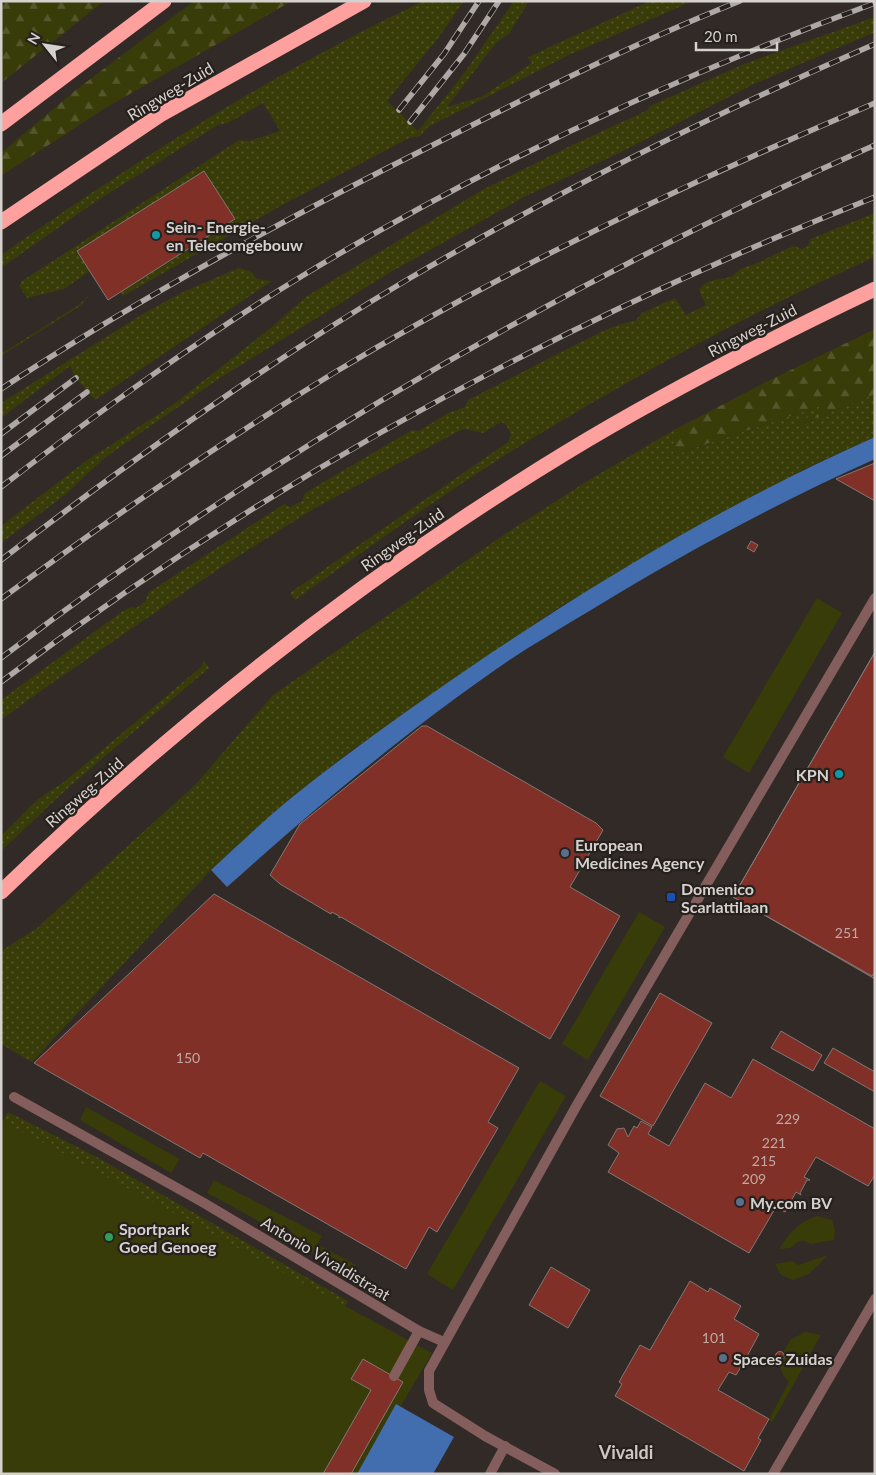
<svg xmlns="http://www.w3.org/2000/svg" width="876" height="1475" font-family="Lato,sans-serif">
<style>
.grass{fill:url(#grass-dots)}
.forest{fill:url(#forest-firs)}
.garden{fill:#383c08}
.water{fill:#426dae}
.building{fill:#803027;stroke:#817876}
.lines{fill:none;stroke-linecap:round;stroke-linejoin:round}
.lane{stroke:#845e5c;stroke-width:10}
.street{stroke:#845e5c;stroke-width:10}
.highway{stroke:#fea09e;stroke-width:15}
.rail-casing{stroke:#aea9a6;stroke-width:5.5}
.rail{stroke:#27211d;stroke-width:4;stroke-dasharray:11;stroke-linecap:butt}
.culture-dot{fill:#0f9aa8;stroke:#27211d;stroke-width:2}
.service-dot{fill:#5c6f8a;stroke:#27211d;stroke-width:2}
.transit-dot{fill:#1a4fb4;stroke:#27211d;stroke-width:2}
.leisure-dot{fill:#2e9e5b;stroke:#27211d;stroke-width:2}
.labels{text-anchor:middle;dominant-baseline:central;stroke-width:4.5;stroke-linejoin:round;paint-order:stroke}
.number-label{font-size:14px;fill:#c0a9a4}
.street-label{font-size:16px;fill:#d5d1ce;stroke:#27211d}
.poi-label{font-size:16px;font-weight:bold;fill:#d5d1ce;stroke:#27211d;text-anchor:start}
.neighbourhood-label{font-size:18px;font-weight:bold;fill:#cfc6c1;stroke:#27211d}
</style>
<defs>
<pattern id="grass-dots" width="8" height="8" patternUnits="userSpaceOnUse" patternTransform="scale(1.25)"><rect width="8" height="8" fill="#383c08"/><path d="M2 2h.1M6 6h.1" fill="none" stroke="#54572b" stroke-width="1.8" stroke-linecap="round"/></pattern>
<pattern id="forest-firs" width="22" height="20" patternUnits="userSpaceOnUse" patternTransform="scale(1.25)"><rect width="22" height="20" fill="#383c08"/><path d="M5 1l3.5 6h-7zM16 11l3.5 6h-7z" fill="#54572b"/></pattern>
</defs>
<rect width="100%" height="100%" fill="#312a27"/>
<!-- grass -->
<path class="grass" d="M424,1H464L439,37L387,101L418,131L465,72L514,1H529L509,34L496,43L447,107L481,97L532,63L528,57L650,1H693L571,54L428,127L420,136L409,138L284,204L123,296L121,292L235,220L204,171L77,251L90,271L64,289L27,298L19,286L22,281L239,140L249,141L280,131L263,103L228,123L218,125L95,202L1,268V255C134,162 277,70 424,1Z
M875,17V32L754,84L621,152L526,196L389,273L220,378L103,459L65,495L1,543V526L86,461L174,404L273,326L307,296L482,190L568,147L648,110L650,106L744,64Z
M875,213V257C747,314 623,382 504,456C433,501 364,551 295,600L290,593L508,442L511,434L506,425L501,422L483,433L465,429L459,431L315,508L226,564L45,688L1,720V700L123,611L131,607L136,608L145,602L148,593L284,504L290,507L302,501L305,493L412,430L419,431L448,413L465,407L468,400C504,382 539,363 575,345C594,336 613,324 635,321L642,313L675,298L686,315L706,305L699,290C705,279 720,280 730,277C736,275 738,269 743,268C759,263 777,253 794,246L802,249L808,246L810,239Z
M239,268L250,271L257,279L272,281L95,400L76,378L70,366L1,418V403L146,312L185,291Z
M92,292L80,306L1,356V354L80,304Z
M875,394V437L806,468L558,608L348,753L283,805L211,870L32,1062L1,1044V951L37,928L195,785L273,695L505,534L589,480L674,430V455L832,402L794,427Z
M204,661L209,668L69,787L1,851V836L38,799L64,782L201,667Z
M8,1112L95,1156L348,1301L315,1361L1,1123Z"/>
<!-- forest -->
<path class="forest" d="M7,1H104L1,83V6Z
M194,1H292L107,107L1,176V153L77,89Z
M875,329V394L791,428L830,403L673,455L674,430L766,382Z"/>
<!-- garden -->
<path class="garden" d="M817,598L842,613L749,773L723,757Z
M639,912L665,927L588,1060L562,1044Z
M540,1081L566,1096L453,1290L427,1274Z
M86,1107L180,1159L171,1173L80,1120Z
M1,1120L432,1353L361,1474H1Z
M214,1180L322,1236L317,1244L356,1265L350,1275L288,1239L291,1230L286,1227L281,1233L207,1193Z
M817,1216L832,1220L835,1230L834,1240L811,1244L804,1241L797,1242L791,1248L779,1249C790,1233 798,1222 817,1216Z
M828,1255L809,1274L793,1280L781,1275L775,1264L793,1261L798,1265Z
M805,1332L821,1335L772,1423L769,1419L789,1382L783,1375L778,1362L790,1340Z"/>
<!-- water -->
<path class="water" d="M875,437V459C777,503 682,554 591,610C563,627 535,643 508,661C409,729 316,807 227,887L211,870C235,848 259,825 285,803C350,750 419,702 488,655C612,572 739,497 875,437Z
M396,1404L454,1437L433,1474H357Z"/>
<!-- building -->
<path class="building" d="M204,171L235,219L108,300L77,251Z
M875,463V501L836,479Z
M751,541L758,545L754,552L747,548Z
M875,652V979L733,897Z
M875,652V972L872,976L733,897Z
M422,726H427L596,823L603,830L570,887L620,916L550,1039L341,917L339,918V916L332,912L331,914L280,884L270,875L300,824Z
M214,894L519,1068L488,1122L498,1128L437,1232L429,1227L406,1269L203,1153L200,1158L34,1063Z
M660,993L712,1023L653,1126L600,1096Z
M781,1031L822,1055L813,1071L771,1048Z
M833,1048L875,1072V1092L824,1063Z
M753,1059L875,1129V1175L868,1186L816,1157L804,1177L810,1180H807L800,1193L801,1195L796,1192L785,1212L776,1207L749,1253L608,1172L619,1153L608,1145L617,1129L624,1128L628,1137L634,1126L637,1128L641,1121L652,1127L648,1134L669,1146L705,1083L731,1098Z
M551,1267L590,1290L568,1328L529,1305Z
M690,1281L708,1292L710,1288L741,1306L734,1319L759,1334L746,1358V1365L741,1367L736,1375L729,1372L718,1390L769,1419L758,1438L761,1440L744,1471L615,1396L622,1384L619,1382L640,1345L650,1350Z
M775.5 1356a4.5 4.5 0 1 1 9 0a4.5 4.5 0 1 1-9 0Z
M363,1359L403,1382L351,1474H323L371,1390L351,1379Z"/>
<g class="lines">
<!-- lane -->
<path class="lane" d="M394,1376L419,1331"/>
<!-- street -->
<path class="street" d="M14,1097L204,1203L419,1331L444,1342
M490,1474L505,1446
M555,1474L485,1436L433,1403L429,1390V1371L578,1103L875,598
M773,1474L875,1299"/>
<!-- highway -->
<path class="highway" d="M1,124L164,1
M1,222L160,115L364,1
M1,892C173,726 363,576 567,452C666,392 770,339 875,289"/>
<!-- rail casing -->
<g class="rail-casing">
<path id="rail" d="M399,110L444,54L479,1
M410,122L464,54L499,1
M1,389C137,299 279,222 425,149C529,96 632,44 740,1
M1,434L76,378
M1,456L87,392
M1,487C100,411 200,338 307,273C487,164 677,76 875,3
M1,560C131,460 264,365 405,281C556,192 714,114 875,44
M1,599C108,520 218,444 332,374C505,269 688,182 875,103
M1,658C270,453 566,282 875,145
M1,682C268,480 564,320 875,197"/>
</g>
<!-- rail -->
<use href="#rail" class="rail"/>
</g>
<!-- markers -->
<g class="culture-dot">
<circle cx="156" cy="235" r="5"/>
<circle cx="839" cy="774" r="5"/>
</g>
<g class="service-dot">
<circle cx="565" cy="853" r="5"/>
<circle cx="740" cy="1202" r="5"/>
<circle cx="723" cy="1358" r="5"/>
</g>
<rect class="transit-dot" x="666" y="892" width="10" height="10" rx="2.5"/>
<circle class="leisure-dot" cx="109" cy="1237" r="5"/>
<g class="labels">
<!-- number labels -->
<g class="number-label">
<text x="847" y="932">251</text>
<text x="188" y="1057">150</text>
<text x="788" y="1118">229</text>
<text x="774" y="1142">221</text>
<text x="764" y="1160">215</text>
<text x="754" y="1178">209</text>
<text x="714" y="1337">101</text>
</g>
<!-- street labels -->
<g class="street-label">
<text transform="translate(170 91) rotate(-31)">Ringweg-Zuid</text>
<text transform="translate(752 330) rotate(-27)">Ringweg-Zuid</text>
<text transform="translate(402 539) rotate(-35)">Ringweg-Zuid</text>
<text transform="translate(84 792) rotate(-41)">Ringweg-Zuid</text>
<text transform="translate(326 1258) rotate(31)">Antonio Vivaldistraat</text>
</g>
<!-- poi labels -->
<g class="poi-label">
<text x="166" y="226">Sein- Energie-<tspan x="166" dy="18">en Telecomgebouw</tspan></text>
<text x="829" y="774" text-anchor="end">KPN</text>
<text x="575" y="844">European<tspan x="575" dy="18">Medicines Agency</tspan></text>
<text x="681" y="888">Domenico<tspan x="681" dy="18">Scarlattilaan</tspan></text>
<text x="750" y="1202">My.com BV</text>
<text x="119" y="1228">Sportpark<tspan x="119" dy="18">Goed Genoeg</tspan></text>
<text x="733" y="1358">Spaces Zuidas</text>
</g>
<!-- neighbourhood labels -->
<g class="neighbourhood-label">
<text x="626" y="1452">Vivaldi</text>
</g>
</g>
<!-- border -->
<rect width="876" height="1475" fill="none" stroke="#d5d1ce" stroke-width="5"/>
<!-- north arrow -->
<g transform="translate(45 45) rotate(300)" stroke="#27211d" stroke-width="4" paint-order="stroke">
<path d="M0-4L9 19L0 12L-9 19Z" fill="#d5d1ce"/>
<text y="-8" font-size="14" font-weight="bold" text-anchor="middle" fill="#d5d1ce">N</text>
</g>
<!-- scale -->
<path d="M696 42v8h81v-8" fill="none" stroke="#d5d1ce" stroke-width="2.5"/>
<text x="704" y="42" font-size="15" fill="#d5d1ce" stroke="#27211d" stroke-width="4" paint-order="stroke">20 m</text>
</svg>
